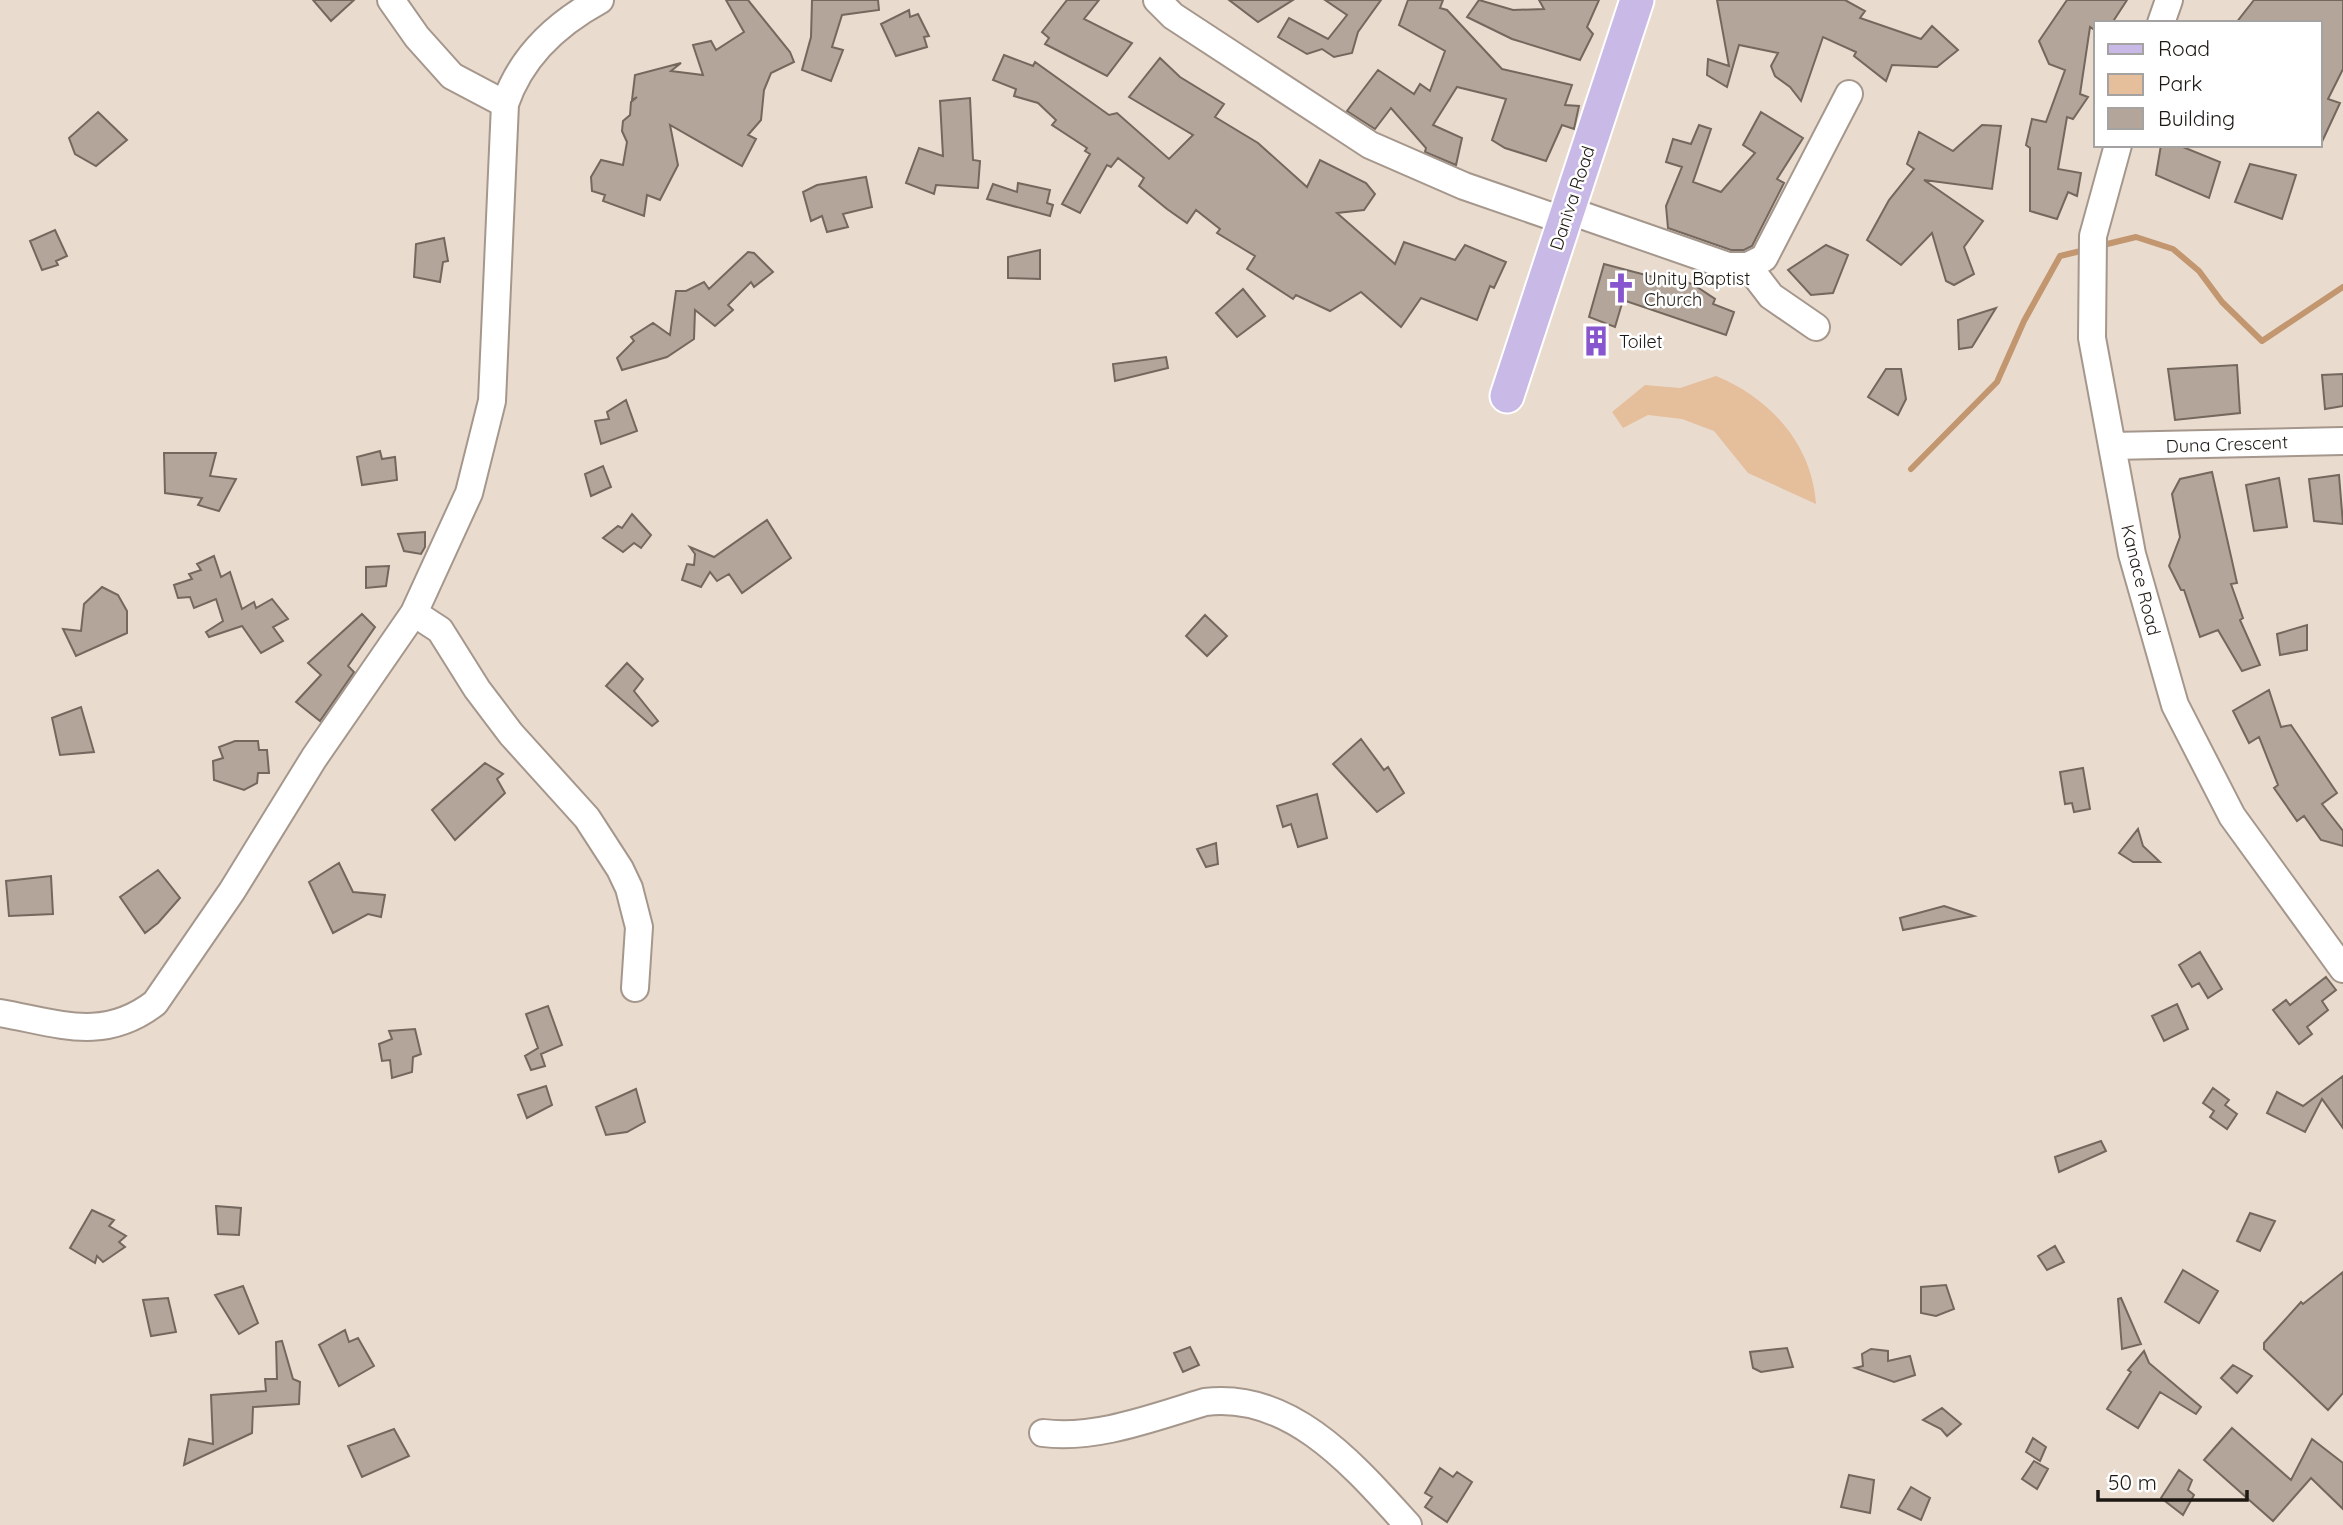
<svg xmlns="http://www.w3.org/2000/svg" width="2343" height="1525" font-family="Quicksand,sans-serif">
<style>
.green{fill:#e5be9c}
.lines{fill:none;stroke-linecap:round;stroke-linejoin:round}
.stream{stroke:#c2966f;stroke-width:6}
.building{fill:#b3a599;stroke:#74675d;stroke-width:2}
.minor-casing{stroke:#a5978c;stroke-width:30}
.major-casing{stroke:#fff;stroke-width:37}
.minor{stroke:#fff;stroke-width:26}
.major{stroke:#c8b9e6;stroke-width:33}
.labels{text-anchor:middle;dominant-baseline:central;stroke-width:5;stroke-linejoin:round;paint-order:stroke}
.street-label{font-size:18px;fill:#1d1813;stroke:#fff}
.poi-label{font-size:18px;fill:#1d1813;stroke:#fff;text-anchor:start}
</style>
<rect width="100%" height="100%" fill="#eadbcf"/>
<!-- green -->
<path class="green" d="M1716,376C1770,398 1812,444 1816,504L1748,473L1714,431L1682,419L1648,415L1623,428L1612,412L1645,385L1680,388Z"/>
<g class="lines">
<!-- stream -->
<path class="stream" d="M2099,246L2136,237L2173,249L2199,271L2222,302L2262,341L2343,287
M1911,469L1997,382L2024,321L2060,256L2085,250"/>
</g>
<!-- building -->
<path class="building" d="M313,0H354L331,21Z
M726,0H748L790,52L794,62L771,73L764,90L761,120L748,135L756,139L742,166L670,125L678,165L660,200L647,195L644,216L603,201L605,195L592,191L591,177L601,160L623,165L627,142L622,131L623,121L630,115L631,102L637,97L632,100L635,75L681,63L671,71L703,75L693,45L711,41L716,50L744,32Z
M812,0H878L879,10L842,15L832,47L843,50L831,81L802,70L811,37Z
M1067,0H1099L1084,19L1132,43L1107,76L1045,44L1049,38L1042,32Z
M1229,0H1293L1258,22Z
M1325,0H1381L1358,32L1352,53L1334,57L1322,49L1307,54L1278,37L1289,18L1328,39L1347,15Z
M1408,0H1443L1440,8L1447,10L1502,69L1572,85L1565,105L1579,106L1574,129L1562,125L1546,161L1505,148L1492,140L1506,99L1457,87L1433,125L1462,138L1456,165L1425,152L1426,148L1391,108L1375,129L1347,111L1378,70L1414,94L1420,84L1430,91L1445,51L1399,25Z
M1479,0L1513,10L1544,9L1539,0H1599L1587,27L1593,34L1580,60L1512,39L1467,17Z
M1717,0H1845L1865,11L1860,18L1921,39L1932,26L1958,50L1937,67L1892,65L1886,81L1854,56L1856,52L1823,37L1801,101L1790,87L1775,76L1771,66L1778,53L1739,45L1727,87L1707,75L1708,59L1729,66Z
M2067,0H2127L2112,23H2096V31L2090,27L2080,94L2088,97L2073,119L2067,117L2058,169L2081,173L2077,196L2068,192L2057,219L2030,211V148L2026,145L2032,119L2046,122L2065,70L2049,64L2039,41Z
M2254,0H2343V69L2328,99L2340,103L2320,146V23H2236Z
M909,10L910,17L918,14L929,36L924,37L927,47L896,56L881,24Z
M1004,55L1033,66L1035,62L1109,115L1117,113L1169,159L1193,135L1129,97L1160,58L1180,77L1224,104L1215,117L1258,143L1307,187L1320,160L1366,183L1375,194L1364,210L1337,213L1395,264L1404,242L1455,260L1465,245L1506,262L1494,288L1490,286L1477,320L1421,298L1401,327L1361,292L1330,311L1296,295L1293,299L1247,269L1255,256L1217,233L1220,229L1196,210L1187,223L1167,209L1139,186L1144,178L1118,158L1111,167L1107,165L1080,213L1062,204L1090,154L1085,151L1087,148L1052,125L1056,120L1038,103L1014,96L1016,89L993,80Z
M970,98L973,160L980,161L978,188L936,185L934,194L906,183L919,148L943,156L940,101Z
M98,112L127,140L96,166L75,154L69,138Z
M1761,112L1803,138L1777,179L1784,183L1752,246L1744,250H1731L1668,228L1666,206L1682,167L1666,162L1673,139L1691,144L1699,125L1711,129L1693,182L1721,192L1755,153L1743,145Z
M1982,125L2001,126L1992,189L1924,180L1983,221L1964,247L1974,274L1954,285L1946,281L1932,233L1901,265L1867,240L1889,200L1914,169L1907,164L1919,132L1953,151Z
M2161,145H2178L2220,162L2209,198L2156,175Z
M2250,164L2296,175L2282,219L2235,202Z
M866,177L872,207L843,214L848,227L827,232L822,216L811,221L803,192L817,185Z
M1018,183L1050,190L1047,203L1053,205L1050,216L987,199L993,184L1017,192Z
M55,230L67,256L56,261L58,265L42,270L30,241Z
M444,238L448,261L443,262L440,282L414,277L416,244Z
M1826,245L1848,255L1833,293L1811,295L1788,270Z
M1040,250V279L1008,278V257Z
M748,252L754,253L773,272L754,287L751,282L728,305L733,310L715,326L695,310L694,339L667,357L622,370L617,358L634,341L631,337L653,323L670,335L676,291H686L704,282L709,289Z
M1604,264L1676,283V278L1694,285L1715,299L1713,304L1734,312L1726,335L1623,300L1615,327L1589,317Z
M1243,289L1265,316L1237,337L1216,313Z
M1996,308L1972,347L1959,349L1958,320Z
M1166,357L1168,368L1115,381L1113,364Z
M2237,365L2240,413L2175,420L2168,369Z
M1886,369H1901L1906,399L1898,415L1868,397Z
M2343,374V406L2325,409L2322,375Z
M626,400L637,431L601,444L595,421L609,419L607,412Z
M380,451L382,459L395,457L397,480L362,485L357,457Z
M164,453H216L210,476L236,479L219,511L198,505L202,498L165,493Z
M603,466L611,487L591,496L585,474Z
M2212,472L2237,583L2231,584L2243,618L2240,620L2260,665L2242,671L2218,630L2200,637L2184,590H2181L2169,566L2180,537L2172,494L2180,479Z
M2339,475L2343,524L2314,521L2309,479Z
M2279,478L2287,527L2254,531L2246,485Z
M632,514L651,535L641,548L634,543L623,552L603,538L618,526L622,528Z
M767,520L791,558L742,593L729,574L717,581L710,572L701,587L682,580L687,564L694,565L695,554L690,547L714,557Z
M425,532V547L421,554L404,551L398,534Z
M214,556L221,577L230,572L242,609L254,602L256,608L272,599L288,619L273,627L283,641L261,653L242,626L209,637L206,632L223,621L216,599L194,608L190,597L178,598L174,585L192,579L189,574L201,570L197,564Z
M389,566L386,586L366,588V567Z
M102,587L118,595L127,611V633L76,656L63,629L81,631L84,604Z
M362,614L375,627L348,666L354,672L320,721L296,702L321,675L308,663Z
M1205,615L1227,636L1207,656L1186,636Z
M2307,625V650L2280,655L2277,634Z
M627,663L643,679L634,691L658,721L652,726L606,686Z
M2269,690L2281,727L2291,725L2337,793L2322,804L2343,831V846L2321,840L2304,816L2297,821L2274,788L2278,785L2259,737L2249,743L2233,711Z
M81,707L94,752L60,755L52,718Z
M1361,739L1384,770L1388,767L1404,793L1377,812L1333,764Z
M235,741H258L259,750H267L269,773H258L257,783L244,790L214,780L213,761L223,758L219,747Z
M485,763L503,774L497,779L505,793L455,840L432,810Z
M2083,768L2090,809L2074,812L2072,803L2065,804L2060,772Z
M1317,794L1327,838L1298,847L1291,824L1283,827L1277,806Z
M2138,829L2143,846L2160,862H2133L2119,853Z
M1216,843L1218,864L1206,867L1197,849Z
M339,863L353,892L385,895L381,917L368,914L333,933L309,882Z
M158,870L180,898L158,923L145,933L120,897Z
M51,876L53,914L9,916L6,881Z
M1944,906L1974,916L1903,930L1900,918Z
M2200,952L2222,989L2208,998L2199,983L2192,987L2179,965Z
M2326,977L2336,990L2322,1001L2328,1010L2307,1027L2312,1034L2299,1044L2273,1010L2286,1000L2290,1005Z
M2177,1004L2188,1029L2164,1041L2152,1016Z
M548,1006L562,1045L541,1054L545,1066L531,1070L525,1056L538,1048L526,1014Z
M415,1029L421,1054L413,1057L412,1072L392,1078L390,1060L382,1061L379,1044L392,1039L389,1031Z
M2343,1076V1128L2322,1099L2305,1132L2267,1113L2277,1092L2303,1106Z
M546,1086L552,1105L527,1118L518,1095Z
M2213,1088L2229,1100L2225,1105L2237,1114L2227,1129L2210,1117L2214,1111L2203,1103Z
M636,1089L645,1122L627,1132L606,1135L596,1107Z
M2101,1141L2106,1151L2059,1172L2055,1157Z
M216,1206L241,1208L239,1235L218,1234Z
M92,1210L114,1220L109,1226L126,1236L119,1242L125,1247L103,1262L97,1256L95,1263L70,1248Z
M2250,1213L2275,1221L2260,1251L2237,1241Z
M2055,1246L2064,1262L2047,1270L2038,1256Z
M2183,1270L2218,1291L2199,1323L2165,1302Z
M2343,1272V1393L2328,1410L2264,1349V1343L2301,1302L2303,1304Z
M1946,1285L1954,1309L1936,1316L1921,1313V1287Z
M243,1286L258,1323L239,1334L215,1295Z
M168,1298L176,1332L151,1336L143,1300Z
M2121,1298L2141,1344L2122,1349L2118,1299Z
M345,1330L349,1342L358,1338L374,1366L339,1386L319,1345Z
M282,1341L293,1379L300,1382L299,1404L253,1407L252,1433L184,1465L189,1439L213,1444L211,1395L266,1391L265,1379H277L276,1342Z
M1190,1347L1199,1365L1183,1372L1174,1353Z
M1787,1348L1793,1367L1761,1372L1753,1368L1750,1352Z
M1871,1349L1888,1351V1361L1910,1356L1915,1375L1894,1382L1855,1368L1863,1366L1862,1354Z
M2144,1351L2149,1363L2201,1407L2196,1414L2160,1392L2138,1428L2107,1409L2131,1372L2128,1370Z
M2233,1365L2252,1376L2237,1393L2221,1378Z
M1942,1408L1961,1424L1947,1436L1941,1429L1923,1420Z
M2232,1428L2291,1480L2312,1439L2343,1463V1509L2311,1478L2273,1521L2204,1460Z
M394,1429L409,1456L362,1477L348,1446Z
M2033,1438L2046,1447L2040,1461L2026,1452Z
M2034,1461L2048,1469L2037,1489L2022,1479Z
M1440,1468L1453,1477L1457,1472L1472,1482L1447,1522L1425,1507L1432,1497L1425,1493Z
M2179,1470L2192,1480L2188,1490L2194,1495L2183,1515L2161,1498Z
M1849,1475L1874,1480L1870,1513L1841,1507Z
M1911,1487L1930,1498L1921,1520L1898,1509Z"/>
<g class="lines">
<!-- minor casing -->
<g class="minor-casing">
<path id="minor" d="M391,0L417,37L452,76L505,104
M1157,0L1173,16L1370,145L1464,186L1565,221
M2161,23L2169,0
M2118,145L2093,236L2092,338L2132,554L2175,705L2232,816L2343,969
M1567,210L1728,266H1748L1764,258L1849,94
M1748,266L1771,296L1816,327
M2112,446L2343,441
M414,613L440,630L477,689L511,734L587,818L620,869L629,888L639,927L635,988
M0,1013C58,1023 103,1043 155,1003L232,891L314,758L414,613L469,493L492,401L505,104C521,56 556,24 600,0
M1043,1433C1096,1440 1154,1417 1205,1402C1292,1391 1356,1468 1408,1525"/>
</g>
<!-- major casing -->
<g class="major-casing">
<path id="major" d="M1507,396L1637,0"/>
</g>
<!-- minor -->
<use href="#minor" class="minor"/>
<!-- major -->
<use href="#major" class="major"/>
</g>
<!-- icons -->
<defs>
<g id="church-bare" transform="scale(2.415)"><path d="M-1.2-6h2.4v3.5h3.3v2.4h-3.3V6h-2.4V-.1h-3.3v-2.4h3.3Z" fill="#8756ce" stroke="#fff" stroke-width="2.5" paint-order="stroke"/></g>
<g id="building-bare" transform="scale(2.415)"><path d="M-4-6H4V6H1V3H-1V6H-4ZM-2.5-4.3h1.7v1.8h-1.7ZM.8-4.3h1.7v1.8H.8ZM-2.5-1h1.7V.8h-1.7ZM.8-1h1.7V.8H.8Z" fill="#8756ce" stroke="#fff" stroke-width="2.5" paint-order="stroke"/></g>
</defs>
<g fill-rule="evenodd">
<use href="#church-bare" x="1621" y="288"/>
<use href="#building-bare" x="1596" y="341"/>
</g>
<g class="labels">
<!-- street labels -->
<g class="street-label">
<text transform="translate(1572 198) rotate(-72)">Daniva Road</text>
<text transform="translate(2227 444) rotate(-2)">Duna Crescent</text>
<text transform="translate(2141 580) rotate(76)">Kanace Road</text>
</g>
<!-- poi labels -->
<g class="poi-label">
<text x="1644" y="278">Unity Baptist<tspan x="1644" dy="21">Church</tspan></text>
<text x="1619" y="341">Toilet</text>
</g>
</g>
<!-- legend -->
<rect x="2094" y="21" width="228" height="126" fill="#ffffff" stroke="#a5a3a1" stroke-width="2"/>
<rect x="2108" y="44" width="35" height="10" fill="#c8b9e6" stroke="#a5a3a1" stroke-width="2"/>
<text x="2158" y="56" font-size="21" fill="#1d1813">Road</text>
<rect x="2108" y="74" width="35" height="21" fill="#e5be9c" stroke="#a5a3a1" stroke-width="2"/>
<text x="2158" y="91" font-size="21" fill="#1d1813">Park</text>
<rect x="2108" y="108" width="35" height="21" fill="#b3a599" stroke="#a5a3a1" stroke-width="2"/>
<text x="2158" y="126" font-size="21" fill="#1d1813">Building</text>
<!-- scale -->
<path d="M2098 1490v10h149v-10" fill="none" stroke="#1d1813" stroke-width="3.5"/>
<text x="2108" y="1490" font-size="21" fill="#1d1813" stroke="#ffffff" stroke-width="5" paint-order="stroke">50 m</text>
</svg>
